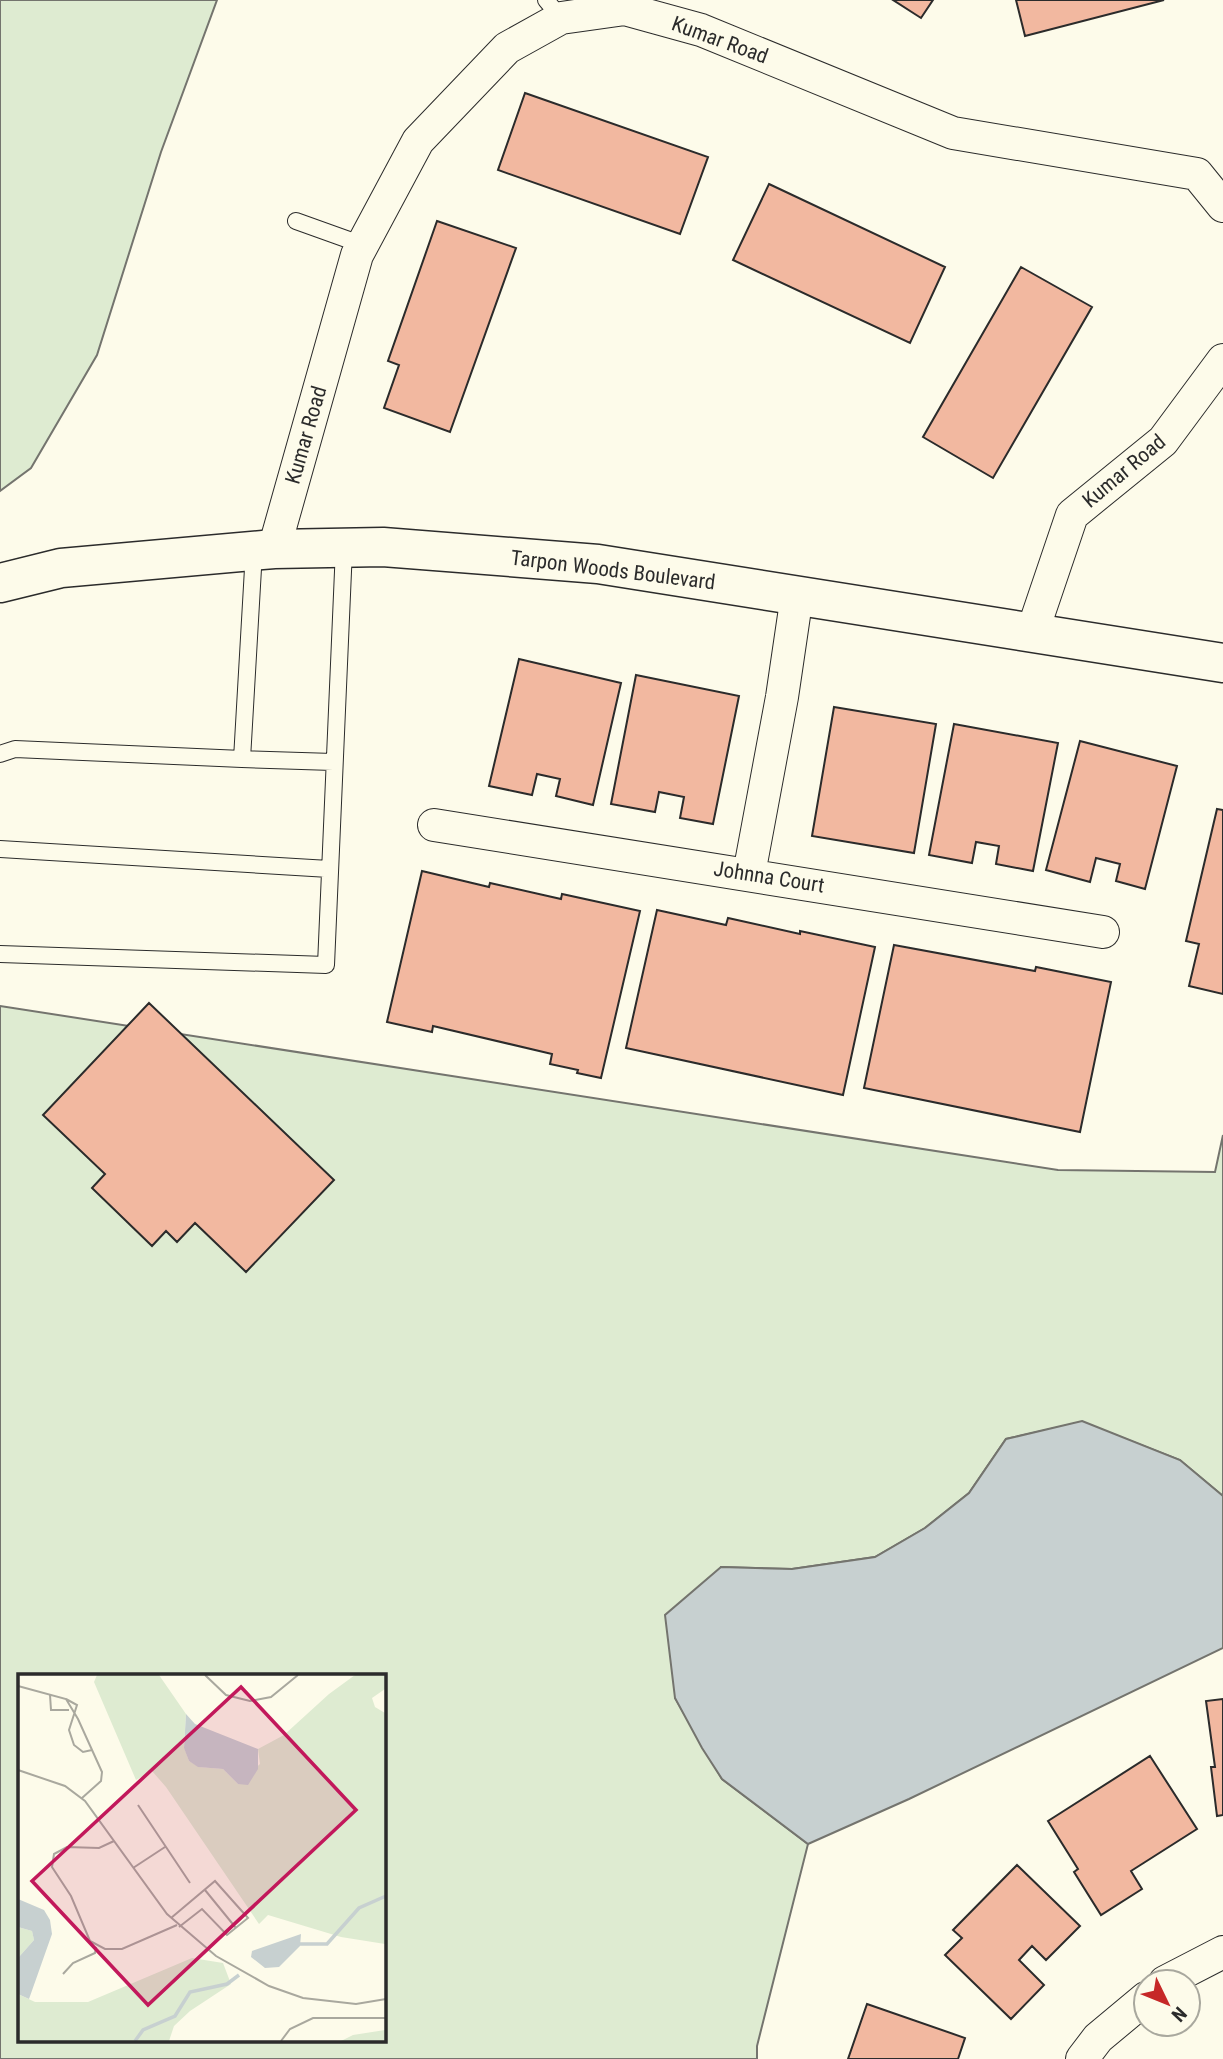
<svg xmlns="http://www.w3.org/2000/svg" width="1223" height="2059" font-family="'Roboto Condensed',sans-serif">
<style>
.green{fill:#deebd1;stroke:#74746e;stroke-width:2;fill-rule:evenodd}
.water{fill:#c7d0d0;stroke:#74746e;stroke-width:2}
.building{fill:#f2b8a0;stroke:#2b2b2b;stroke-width:2}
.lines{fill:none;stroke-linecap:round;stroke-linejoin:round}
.service-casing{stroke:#2b2b2b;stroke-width:18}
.minor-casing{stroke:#2b2b2b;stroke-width:34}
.tertiary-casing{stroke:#2b2b2b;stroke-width:41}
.service{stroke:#fdfbea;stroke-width:16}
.minor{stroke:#fdfbea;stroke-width:32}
.tertiary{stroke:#fdfbea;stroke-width:38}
.labels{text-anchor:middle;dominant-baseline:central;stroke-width:5;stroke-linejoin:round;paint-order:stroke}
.street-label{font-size:21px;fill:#2b2b2b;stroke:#fdfbea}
.inset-river{fill:none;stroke:#c7d0d0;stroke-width:3.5}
.inset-road{fill:none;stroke:#a9a89e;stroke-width:2}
.view{fill:#c2185b;fill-opacity:0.15;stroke:#c2185b;stroke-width:3.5}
.inset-edge{fill:none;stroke:#2b2b2b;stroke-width:3.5}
</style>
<rect width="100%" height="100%" fill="#fdfbea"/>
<!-- green -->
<path class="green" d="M0,0H217L161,152L97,355L31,468L0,491Z
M0,1006L1058,1170L1215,1172L1223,1135V1496L1180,1460L1082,1422L1006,1439L969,1493L925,1528L875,1557L792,1569L721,1567L675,1698L722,1779L808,1844L757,2046V2059H0ZM19,1676H383V2040H19Z"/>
<!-- water -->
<path class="water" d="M1082,1421L1180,1460L1223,1496V1648L909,1799L808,1844L722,1779L702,1748L675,1698L665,1615L721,1567L792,1569L875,1557L925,1528L969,1493L1006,1439Z"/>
<!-- building -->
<path class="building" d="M893,0H933L921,18Z
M1016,0H1164L1025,36Z
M525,93L708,157L680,234L498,170Z
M769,184L945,267L910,343L733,260Z
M437,221L516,248L450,432L384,408L399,365L388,361Z
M1021,267L1092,307L993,478L923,437Z
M519,659L621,683L593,805L556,796L560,779L537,774L532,795L489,786Z
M636,675L739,696L713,824L680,818L684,797L659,792L655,812L611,804Z
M834,707L936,724L914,853L812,836Z
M954,724L1058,743L1033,871L996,864L999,846L976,842L972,863L929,855Z
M1080,741L1177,766L1145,889L1116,881L1120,864L1096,858L1090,882L1046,870Z
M1217,809L1223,810V994L1189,986L1199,944L1186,941Z
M422,871L489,887L490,883L561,899L562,894L640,911L601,1078L577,1073L578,1070L550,1064L552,1054L433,1026L432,1032L387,1022Z
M657,910L726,925L728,918L800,934V931L875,947L843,1095L626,1048Z
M894,945L1035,971L1036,967L1111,982L1080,1132L864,1088Z
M149,1003L334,1180L246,1272L195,1223L177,1242L166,1231L152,1246L92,1188L105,1174L43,1115Z
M1223,1699V1815L1217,1816L1211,1767H1215L1206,1701Z
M1150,1756L1197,1829L1131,1871L1142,1889L1101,1915L1074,1872L1078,1869L1048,1821Z
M1017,1865L1080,1926L1046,1960L1032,1946L1019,1960L1044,1985L1011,2019L945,1955L962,1938L953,1930Z
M867,2004L965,2038L958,2059H848Z"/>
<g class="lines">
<!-- service casing -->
<g class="service-casing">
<path id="service" d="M546,0L561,18
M296,221L363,245
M0,754L15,749L242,759L254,551
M242,759L333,762
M0,849L329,869
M0,954L326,965L344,548"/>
</g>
<!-- minor casing -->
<g class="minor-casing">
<path id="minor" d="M274,549L357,255L418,141L507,48L561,18L625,9L701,30L953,133L1197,174L1223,206
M1032,633L1072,515L1163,441L1223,360
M434,825L1103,932
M749,874L782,697L797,595
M1165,1982L1223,1952
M1082,2059L1098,2038L1146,1998"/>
</g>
<!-- tertiary casing -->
<g class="tertiary-casing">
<path id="tertiary" d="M0,583L61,568L274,549L383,547L598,564L1223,663"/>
</g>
<!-- service -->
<use href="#service" class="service"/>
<!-- minor -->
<use href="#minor" class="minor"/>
<!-- tertiary -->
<use href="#tertiary" class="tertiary"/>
</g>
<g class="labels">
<!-- street labels -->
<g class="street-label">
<text transform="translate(720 40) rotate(20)">Kumar Road</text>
<text transform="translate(306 435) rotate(-74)">Kumar Road</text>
<text transform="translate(1124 471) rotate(-40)">Kumar Road</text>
<text transform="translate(613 570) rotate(7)">Tarpon Woods Boulevard</text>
<text transform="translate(769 877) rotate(9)">Johnna Court</text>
</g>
</g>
<!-- overview -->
<g transform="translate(18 1674)">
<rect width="368" height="368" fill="#fdfbea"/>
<path d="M79,1H141L168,40L166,73L171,87L181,93L205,95L220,110L242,90L240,75L266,61L311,20L337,1H367V15L354,24L357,33L367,39V270L323,263L250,241L241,250L148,113L134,97L118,106L76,8ZM0,253L14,257L16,266L0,284ZM174,284L205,289L213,310L172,337L156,352L151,367H0V320L17,328H70ZM367,356V367H323L335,361Z" fill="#deebd1"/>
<path d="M168,40L177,50L240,75V95L230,111L220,110L205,95L180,93L171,87L166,74ZM0,225L26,236L32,246L34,260L11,325L0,320V284L16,266L14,257L0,253ZM283,260L282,272L261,293L247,294L233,283L234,277Z" fill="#c7d0d0"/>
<path class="inset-river" d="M282,270H309L341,234L368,222M117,367L125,356L157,342L172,318L209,310L221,301"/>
<path class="inset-road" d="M187,1L208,21L232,27L253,23L280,1M0,12L48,25L60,45L84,98L83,107L64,124M32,21L33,36H51M48,25L59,31L51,56L56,71L65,78L74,76M0,96L47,112L67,127L149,240L198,282L251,312L285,324L338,330L368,325M120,131L172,209M96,167L81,174L49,173L36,180L34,193L53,222L72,267L87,275H104L159,251M115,194L147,173M187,216L218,254M153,244L197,207L230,244L209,261L184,235L161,253M45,300L55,289L77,279L78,273M263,367L272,355L295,344H368"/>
<path class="view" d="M223,13L338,136L130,331L14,207Z"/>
<rect width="368" height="368" class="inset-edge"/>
</g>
<!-- north arrow -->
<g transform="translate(1167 2003) rotate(133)"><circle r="33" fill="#fdfbea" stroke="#a9a89e" stroke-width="2"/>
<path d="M0-5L12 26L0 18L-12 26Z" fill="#c62828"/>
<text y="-10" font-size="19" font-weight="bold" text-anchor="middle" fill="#2b2b2b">N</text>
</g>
</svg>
